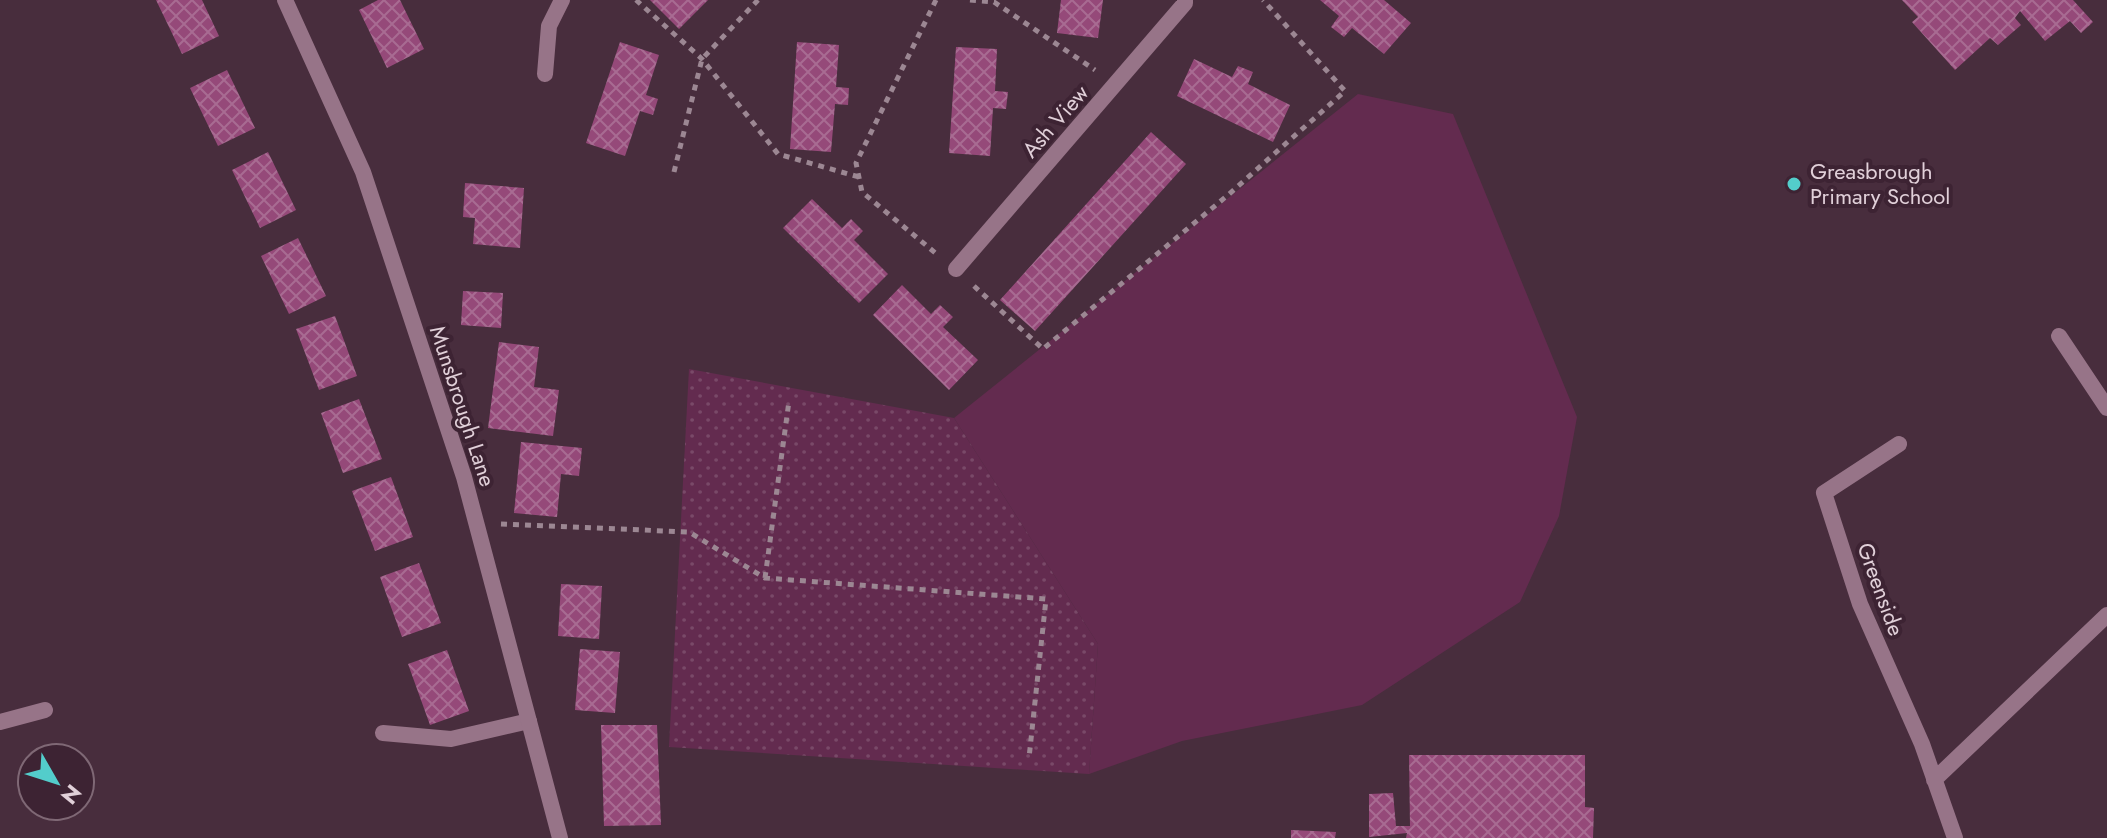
<svg xmlns="http://www.w3.org/2000/svg" width="2107" height="838" font-family="Jost,sans-serif">
<style>
.green{fill:#632b4f}
.garden{fill:url(#garden-dots)}
.building{fill:url(#building-cross-hatch)}
.lines{fill:none;stroke-linecap:round;stroke-linejoin:round}
.path{stroke:#9c8793;stroke-width:5;stroke-dasharray:6 6;stroke-linecap:butt}
.service{stroke:#977488;stroke-width:16}
.minor{stroke:#977488;stroke-width:16}
.poi-dot{fill:#53cdcb;stroke:#3d2333;stroke-width:3}
.labels{text-anchor:middle;dominant-baseline:central;stroke-width:8;stroke-linejoin:round;paint-order:stroke}
.street-label{font-size:22px;fill:#e1d0d9;stroke:#3d2333}
.poi-label{font-size:22px;fill:#e1d0d9;stroke:#3d2333;text-anchor:start}
</style>
<defs>
<pattern id="garden-dots" width="8" height="8" patternUnits="userSpaceOnUse" patternTransform="scale(2)"><rect width="8" height="8" fill="#632b4f"/><path d="M2 2h.1M6 6h.1" fill="none" stroke="#794968" stroke-width="1.8" stroke-linecap="round"/></pattern>
<pattern id="building-cross-hatch" width="8" height="8" patternUnits="userSpaceOnUse" patternTransform="scale(2)"><rect width="8" height="8" fill="#954979"/><path d="M0 0l8 8M0 8l8-8" fill="none" stroke="#a86b92"/></pattern>
</defs>
<rect width="100%" height="100%" fill="#482d3d"/>
<!-- green -->
<path class="green" d="M1358,94L1453,114L1577,417L1559,516L1520,602L1362,705L1182,741L1089,774L1098,644L954,418Z"/>
<!-- garden -->
<path class="garden" d="M689,369L954,418L1098,644L1089,774L669,747Z"/>
<!-- building -->
<path class="building" d="M156,0H202L219,36L182,54Z
M378,0H400L424,49L387,68L359,10Z
M650,0H708L679,29Z
M1061,0H1103L1098,38L1057,33Z
M1320,0H1384L1411,23L1384,54L1352,28L1344,37L1331,27L1339,16Z
M1902,0H2073L2093,22L2081,33L2070,21L2045,41L2020,11L2015,18L2021,25L1998,45L1990,38L1955,70L1912,22L1918,17Z
M620,42L659,55L646,95L658,99L653,115L640,111L625,156L586,143Z
M797,42L839,45L836,87L849,88L848,105L835,104L831,152L790,149Z
M956,47L997,49L995,91L1008,92L1006,109L993,108L990,156L949,153Z
M1194,59L1232,77L1238,66L1253,72L1248,84L1290,105L1273,142L1177,96Z
M227,70L255,128L218,146L190,88Z
M1151,132L1186,164L1035,331L1000,300Z
M268,152L296,210L260,228L232,170Z
M465,183L524,188L520,248L473,244L475,218L463,217Z
M812,199L842,228L851,219L863,231L854,240L888,274L859,303L783,228Z
M298,238L326,296L289,314L261,256Z
M902,285L931,314L940,305L953,317L943,327L978,360L949,390L873,315Z
M463,291L503,293L501,328L461,325Z
M335,316L357,376L319,390L296,329Z
M499,342L539,347L534,387L559,390L553,436L488,428Z
M359,399L382,459L343,473L321,413Z
M521,442L582,448L579,476L561,474L557,517L514,513Z
M391,477L413,537L375,551L352,491Z
M419,563L441,623L402,637L380,577Z
M561,584L602,586L599,639L558,636Z
M580,649L620,652L615,713L575,710Z
M447,650L469,711L430,725L408,664Z
M601,725H657L661,825L604,826Z
M1409,755H1585V807L1594,808L1593,838H1406L1407,833L1369,837V794L1393,793L1396,826H1410Z
M1291,830L1336,832L1335,838H1291Z"/>
<g class="lines">
<!-- path -->
<path class="path" d="M636,0L702,59L778,154L859,177
M936,0L856,163L862,192L939,256
M970,0L994,2L1095,70
M674,172L702,59L758,0
M974,286L1043,349L1228,195L1345,91L1263,0
M501,524L689,532L765,578L1046,599L1029,758
M765,578L789,401"/>
<!-- service -->
<path class="service" d="M0,722L45,710
M383,733L451,739L529,721"/>
<!-- minor -->
<path class="minor" d="M285,0L363,172L464,477L560,838
M545,74L549,26L562,0
M956,269L1185,3V0
M2059,336L2107,408
M1899,444L1824,493L1860,604L1922,744L1955,838
M1934,780L2107,615"/>
</g>
<!-- markers -->
<circle class="poi-dot" cx="1794" cy="184" r="8"/>
<g class="labels">
<!-- street labels -->
<g class="street-label">
<text transform="translate(1055 121) rotate(-49)">Ash View</text>
<text transform="translate(463 406) rotate(72)">Munsbrough Lane</text>
<text transform="translate(1881 589) rotate(70)">Greenside</text>
</g>
<!-- poi labels -->
<g class="poi-label">
<text x="1810" y="171">Greasbrough<tspan x="1810" dy="25">Primary School</tspan></text>
</g>
</g>
<!-- north arrow -->
<g transform="translate(56 782) rotate(129)"><circle r="38" fill="#3d2333" stroke="#7f6875" stroke-width="2"/>
<path d="M0-6L14 30L0 20L-14 30Z" fill="#53cdcb"/>
<text y="-12" font-size="22" font-weight="bold" text-anchor="middle" fill="#e1d0d9">N</text>
</g>
</svg>
